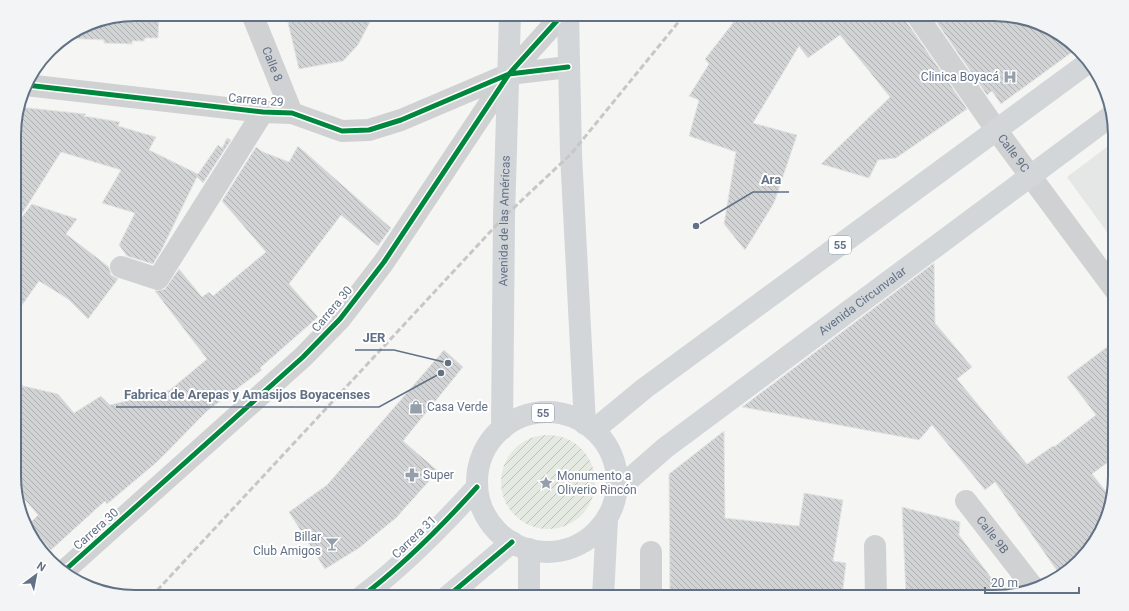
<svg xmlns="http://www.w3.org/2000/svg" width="1129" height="611" font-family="Roboto,sans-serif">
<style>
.built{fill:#e5e6e6}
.garden{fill:url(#garden-furrows)}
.building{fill:url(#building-back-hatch);stroke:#e4e4e3}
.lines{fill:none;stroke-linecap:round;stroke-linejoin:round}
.minor{stroke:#d0d1d2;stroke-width:22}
.secondary{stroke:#d2d6d9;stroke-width:22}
.trunk{stroke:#d2d6d9;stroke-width:22}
.rail{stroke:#c7c7c8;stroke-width:3;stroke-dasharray:6 3;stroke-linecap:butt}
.cycleway-casing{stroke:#fff;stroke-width:8}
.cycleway{stroke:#00873e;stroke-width:5}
.labels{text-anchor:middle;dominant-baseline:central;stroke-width:4;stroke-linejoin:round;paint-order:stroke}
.shield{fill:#fff;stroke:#919caa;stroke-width:1}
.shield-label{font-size:11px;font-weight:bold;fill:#627186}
.street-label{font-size:12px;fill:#627186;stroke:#fff}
.poi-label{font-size:12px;fill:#627186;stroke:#fff;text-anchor:start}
.rim{fill:none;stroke:#627186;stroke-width:2}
.leader{fill:none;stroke:#627186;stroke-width:1.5}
.callout-dot{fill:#627186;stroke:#fff;stroke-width:1.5}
.callout-label{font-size:13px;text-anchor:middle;font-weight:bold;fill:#627186;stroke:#fff;stroke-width:4;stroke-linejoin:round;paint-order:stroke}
</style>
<defs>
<pattern id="garden-furrows" width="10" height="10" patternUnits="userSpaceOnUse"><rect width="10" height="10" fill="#e4e9e1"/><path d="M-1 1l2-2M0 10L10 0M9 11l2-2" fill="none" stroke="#bcc1bc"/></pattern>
<pattern id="building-back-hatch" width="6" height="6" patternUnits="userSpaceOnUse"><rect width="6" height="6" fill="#d2d3d4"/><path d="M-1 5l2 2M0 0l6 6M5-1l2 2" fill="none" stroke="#aeb0b2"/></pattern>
</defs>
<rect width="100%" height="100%" fill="#f5f5f3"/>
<!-- built -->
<path class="built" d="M1115,141V243L1067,177Z"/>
<!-- garden -->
<path class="garden" d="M501 482a47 47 0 1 1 94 0a47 47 0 1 1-94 0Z"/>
<!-- building -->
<path class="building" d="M135,14H159L158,38H145L144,41H132V44L104,43V40L65,38L89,23Z
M286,14H374L358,45L343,61L299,69Z
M740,14H904L906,21L967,109L896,158L878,160L869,178L821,164L890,97L840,35L808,58L799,46L753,123L797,135L774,203L745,250L724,224L736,152L689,136L699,100L689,96L709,64L705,59Z
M931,14H994L1054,30L1075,50L1001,104L992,91L987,95Z
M19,107L86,114L84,116L120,122L118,126L156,137L149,150L198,174L218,145L222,148L227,138L231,140L203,183L197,177L162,249L153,264L127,256L119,245L135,213L102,203L121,170L61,152L15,225V119Z
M298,146L391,228L378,246L341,215L289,284L318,317L260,368L262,370L207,411L157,462L107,504L105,501L51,550L29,524L38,515L15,488V384L58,394L74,413L101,396L110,405L170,390L207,359L155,291L165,289L179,269L202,297L209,292L213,296L266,252L222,201L256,147L263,152L289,162Z
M32,204L77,219L66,234L109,267L111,275L118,279L88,319L68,299L39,281L15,315V226Z
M934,263L935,323L972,367L957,379L1027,464L1053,446L1054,447L1096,415L1067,377L1115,341V457L1092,474L1111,498L1099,536L1060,575L995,482L985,490L932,425L919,440L742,407Z
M444,350L463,367L403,441L438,471L396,518L359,548L325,569L289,512L327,485Z
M724,431L725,518L799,526L804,493L843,500L833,561L846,563L842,597H670L669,474Z
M902,507L960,522L959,535L1005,596L906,597Z"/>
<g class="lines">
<!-- minor -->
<g class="minor">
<path id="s1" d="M252,14L292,113"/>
<path id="s2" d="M916,14L997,131L1115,290"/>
<path d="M26,85L263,112L292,113L342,131L369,130L401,120L509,74L568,67"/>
<path d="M121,267L158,279L263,112"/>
<path id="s3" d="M966,501L1033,587"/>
<path d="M875,546L876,597"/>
<path d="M651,552V597"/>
<path d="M64,571L303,357L340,319L384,262L509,74L563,14"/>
</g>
<!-- secondary -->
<g class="secondary">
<path d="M568,14L571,154L585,424"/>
<path id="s4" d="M502,429L504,217L510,14"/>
<path d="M529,549V597"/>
<path d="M603,597L607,520"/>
</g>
<!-- trunk -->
<g class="trunk">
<circle cx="547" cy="482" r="70"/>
<path d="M594,430L645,388L1089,62"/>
<path id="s5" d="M617,490L665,448L1111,116"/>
<path d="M361,597C404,565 441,527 477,487"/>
<path d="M447,597L512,542"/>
</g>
<!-- rail -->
<path class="rail" d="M151,597L504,217L571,154L685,14"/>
<!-- cycleway casing -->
<g class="cycleway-casing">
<path id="cycleway" d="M26,85L263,112L292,113L342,131L369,130L401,120L509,74L568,67
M64,571L303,357L340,319L384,262L509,74L563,14
M361,597C404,565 441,527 477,487
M447,597L512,542"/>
</g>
<!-- cycleway -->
<use href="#cycleway" class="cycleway"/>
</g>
<!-- icons -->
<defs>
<g id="hospital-bare" transform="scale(1.08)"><path d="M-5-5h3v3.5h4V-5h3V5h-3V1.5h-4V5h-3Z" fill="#959fac" stroke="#fff" stroke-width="2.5" paint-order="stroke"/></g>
<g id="shop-bare" transform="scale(1.08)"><path d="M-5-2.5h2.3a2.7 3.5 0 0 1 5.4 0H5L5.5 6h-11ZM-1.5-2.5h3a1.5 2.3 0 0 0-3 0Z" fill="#959fac" stroke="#fff" stroke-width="2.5" paint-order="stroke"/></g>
<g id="pharmacy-bare" transform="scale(1.08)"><path d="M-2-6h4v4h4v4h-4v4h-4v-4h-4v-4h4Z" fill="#959fac" stroke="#fff" stroke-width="2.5" paint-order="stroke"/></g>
<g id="sight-bare" transform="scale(1.08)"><path d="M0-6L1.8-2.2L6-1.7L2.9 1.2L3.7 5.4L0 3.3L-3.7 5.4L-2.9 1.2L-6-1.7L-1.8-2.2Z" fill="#959fac" stroke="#fff" stroke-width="2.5" paint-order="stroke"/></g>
<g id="bar-bare" transform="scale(1.08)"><path d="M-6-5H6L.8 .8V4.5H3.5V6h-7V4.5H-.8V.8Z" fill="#959fac" stroke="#fff" stroke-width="2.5" paint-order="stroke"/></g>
</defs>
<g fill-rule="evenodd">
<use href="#hospital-bare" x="1010" y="77"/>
<use href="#shop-bare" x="416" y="407"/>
<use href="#pharmacy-bare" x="412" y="475"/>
<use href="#sight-bare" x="546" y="483"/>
<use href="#bar-bare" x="332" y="544"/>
</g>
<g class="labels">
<!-- shield labels -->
<g class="shield">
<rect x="829" y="236" width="22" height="18" rx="3"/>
<rect x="532" y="404" width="22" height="18" rx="3"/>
</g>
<g class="shield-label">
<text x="840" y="245">55</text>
<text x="543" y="413">55</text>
</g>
<!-- street labels -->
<g class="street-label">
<text stroke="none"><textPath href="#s1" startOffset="54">Calle 8</textPath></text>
<text transform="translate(256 100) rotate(5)">Carrera 29</text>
<text stroke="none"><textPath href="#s2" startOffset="170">Calle 9C</textPath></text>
<text stroke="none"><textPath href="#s4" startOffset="208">Avenida de las Américas</textPath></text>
<text stroke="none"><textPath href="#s5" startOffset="310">Avenida Circunvalar</textPath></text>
<text transform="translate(332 309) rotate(-50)">Carrera 30</text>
<text transform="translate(96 529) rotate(-42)">Carrera 30</text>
<text stroke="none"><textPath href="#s3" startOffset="43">Calle 9B</textPath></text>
<text transform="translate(414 537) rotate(-44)">Carrera 31</text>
</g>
<!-- poi labels -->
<g class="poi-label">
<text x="999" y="77" text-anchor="end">Clinica Boyacá</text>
<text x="427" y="407">Casa Verde</text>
<text x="423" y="475">Super</text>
<text x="557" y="476">Monumento a<tspan x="557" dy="14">Oliverio Rincón</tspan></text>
<text x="321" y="537" text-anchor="end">Billar<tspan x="321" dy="14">Club Amigos</tspan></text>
</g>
</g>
<!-- crop -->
<path d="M0 0H1129V611H0ZM135 21H994A114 114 0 0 1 1108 135V476A114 114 0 0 1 994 590H135A114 114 0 0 1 21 476V135A114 114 0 0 1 135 21Z" fill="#f2f4f5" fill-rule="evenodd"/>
<path class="rim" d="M135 21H994A114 114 0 0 1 1108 135V476A114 114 0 0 1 994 590H135A114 114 0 0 1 21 476V135A114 114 0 0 1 135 21Z"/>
<!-- callouts -->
<path class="leader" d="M696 226L753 192H789M448 363L394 350H355M441 373L379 407H116"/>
<g class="callout-dot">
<circle cx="696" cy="226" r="4"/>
<circle cx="448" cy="363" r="4"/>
<circle cx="441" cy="373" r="4"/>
</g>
<g class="callout-label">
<text x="771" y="184">Ara</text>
<text x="374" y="342">JER</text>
<text x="247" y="399">Fabrica de Arepas y Amasijos Boyacenses</text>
</g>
<!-- north arrow -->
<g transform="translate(36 575) rotate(32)" stroke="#ffffff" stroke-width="3" paint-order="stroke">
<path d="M0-3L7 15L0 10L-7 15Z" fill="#627186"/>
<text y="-6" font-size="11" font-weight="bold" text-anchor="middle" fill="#627186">N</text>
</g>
<!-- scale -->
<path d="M985 587v6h94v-6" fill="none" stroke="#627186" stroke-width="2"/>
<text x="991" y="587" font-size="12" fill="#627186" stroke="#ffffff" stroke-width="3" paint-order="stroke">20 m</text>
</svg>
